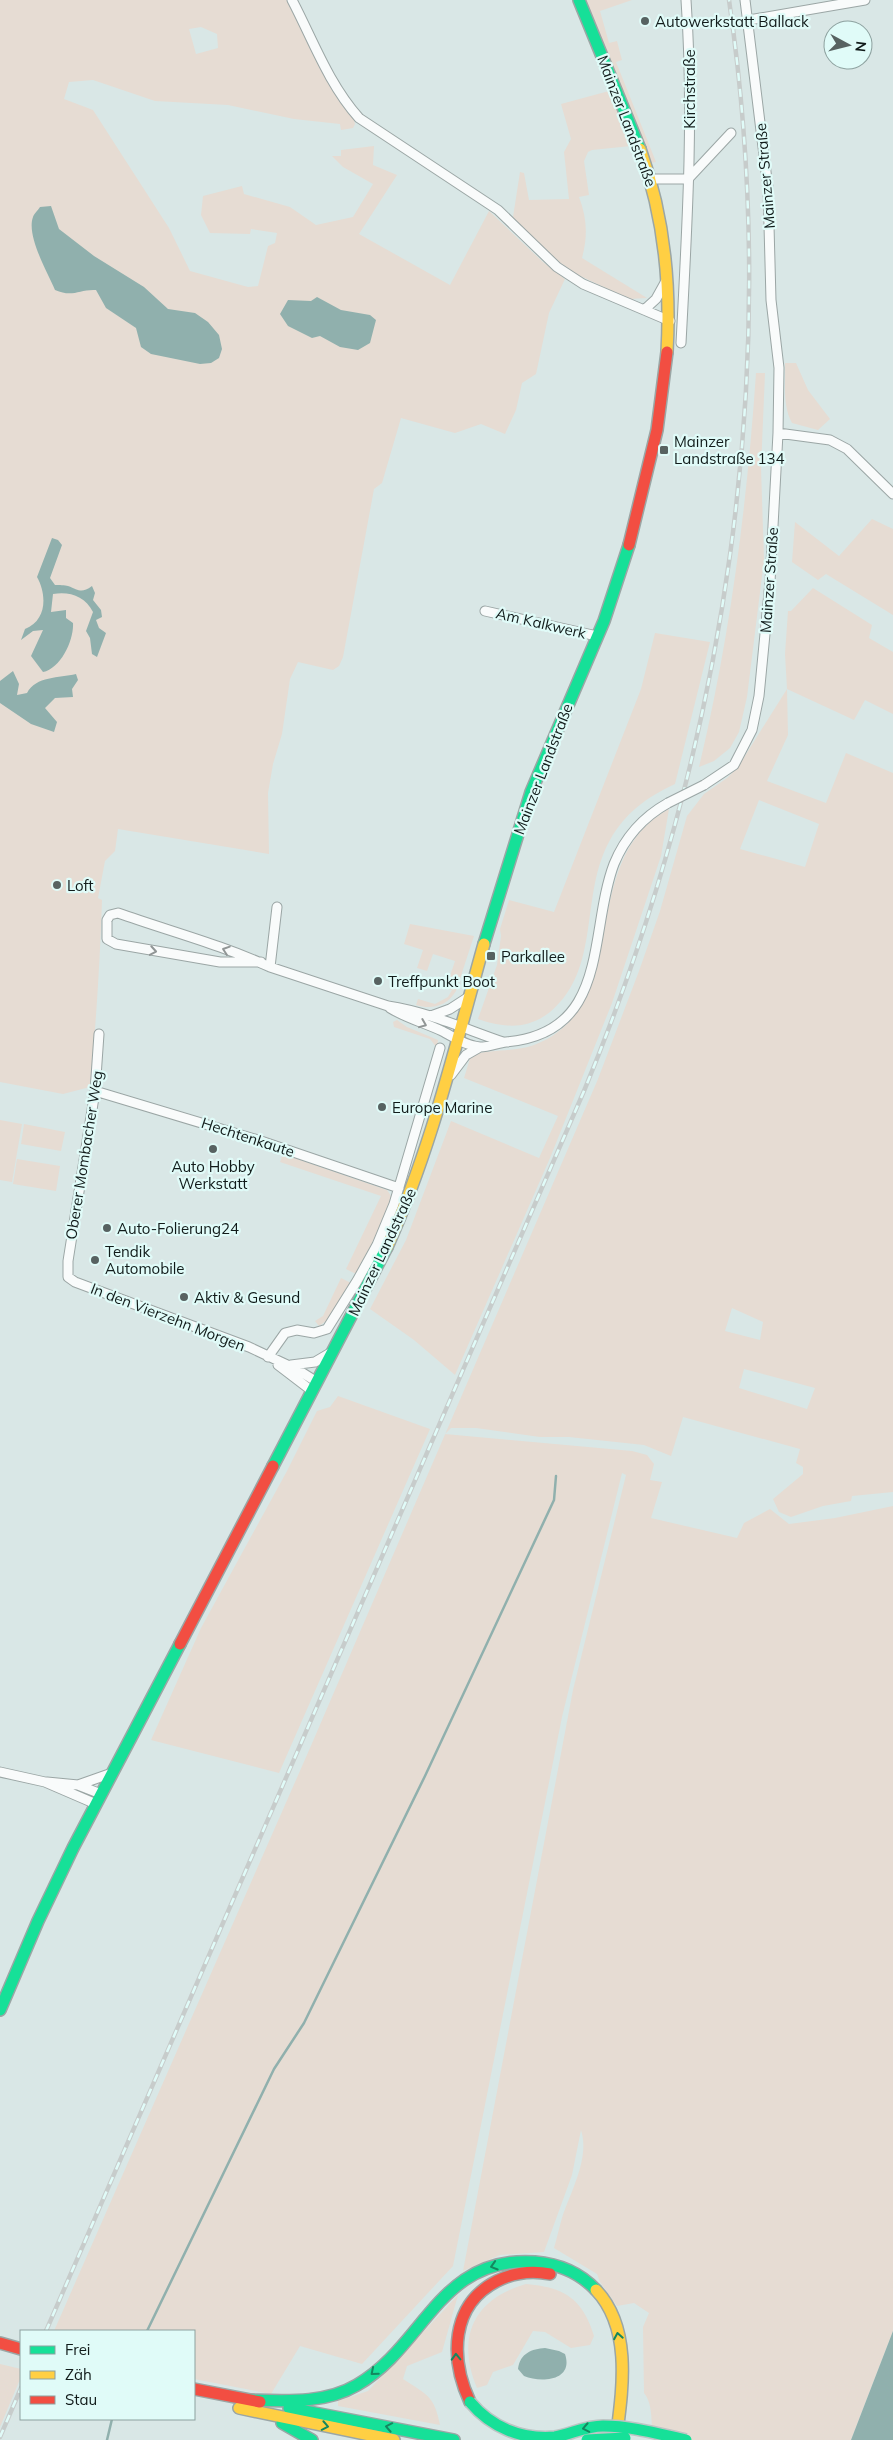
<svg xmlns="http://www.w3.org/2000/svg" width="893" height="2440" font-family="Mulish,sans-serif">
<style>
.green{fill:#e6dcd3;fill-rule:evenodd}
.water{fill:#90b0ad}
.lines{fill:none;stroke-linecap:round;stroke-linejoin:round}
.stream{stroke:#90b0ad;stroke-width:2.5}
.street-casing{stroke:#9ba6a5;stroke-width:11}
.fast-casing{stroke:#9ba6a5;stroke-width:14}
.slow-casing{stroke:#9ba6a5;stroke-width:14}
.jam-casing{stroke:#9ba6a5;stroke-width:14}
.street{stroke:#f9fbfb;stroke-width:9}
.fast{stroke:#16e098;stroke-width:11}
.slow{stroke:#ffcf43;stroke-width:11}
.jam{stroke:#f24e42;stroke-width:11}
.rail-casing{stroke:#c7cccb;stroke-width:4.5}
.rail{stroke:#e0fbf8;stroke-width:2.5;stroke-dasharray:8;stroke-linecap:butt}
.street-bridge-casing{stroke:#9ba6a5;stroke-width:11;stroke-linecap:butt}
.fast-bridge-casing{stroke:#bdc4c4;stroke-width:14;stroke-linecap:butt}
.street-bridge{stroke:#f9fbfb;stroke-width:9}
.fast-bridge{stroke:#16e098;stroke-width:11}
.oneway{stroke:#919696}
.oneway2{stroke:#14875f}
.poi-dot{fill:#576261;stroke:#e0fbf8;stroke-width:2}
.labels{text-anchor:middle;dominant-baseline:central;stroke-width:4.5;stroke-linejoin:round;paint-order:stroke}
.poi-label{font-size:15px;fill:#111b1a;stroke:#e0fbf8;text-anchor:start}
.street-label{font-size:15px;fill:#111b1a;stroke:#e0fbf8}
</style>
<rect width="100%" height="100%" fill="#d9e7e6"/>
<!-- green -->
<path class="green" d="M0,0H288L330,86L354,120L355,124L353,128L341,130L340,124L294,119L228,105L155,101L93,80L69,82L64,99L93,110L169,228L190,271L248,287L258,286L268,246L275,243L277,233L251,229L250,234L210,233L201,215L203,196L242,186L244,194L290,207L316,225L353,217L373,184L343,167L332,156H341V150L374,146L373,165L397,175L359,234L450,285L489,211L543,262L565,279L549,313L536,374L522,383L516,410L505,434L481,424L455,433L401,418L382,483L374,489L343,657L339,666L333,670L298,662L290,679L282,734L273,764L268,793L269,854L118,829L115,851L105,861L98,898L102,900C100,962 96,1025 90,1087L63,1094L0,1082ZM201,27L217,34L218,48L196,54L189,29Z
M583,0H632L600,11L609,43L617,41L622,60L616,62L656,162L651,163Z
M609,91L631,146L592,150L588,152L584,161L589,195L579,197C587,218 588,236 582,258L647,298L629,299L576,274L549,255L513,217L520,172L524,173L529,200L569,199L564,152L571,139L561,104Z
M785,363H796L808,390L830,419L818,430L792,423C782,405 786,383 785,363Z
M756,373H765L761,468L764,560L747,697L739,732L730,748L714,761L699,767C730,637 747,506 756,373Z
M872,519L893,529V615L826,574L818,580L792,562L795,522L839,556Z
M813,588L872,625L869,638L893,652V714L865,700L854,720L787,689L788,735L767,781L826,803L846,753L893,773V1492L852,1496L851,1501L823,1506L791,1517L779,1512L773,1499L803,1474V1467L796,1463L800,1449L683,1417L671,1456L644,1445L569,1437H540L476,1428H451L445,1434L632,1451L647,1455L654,1464L650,1480L662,1482L651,1518L737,1538L744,1523L770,1509L789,1524L835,1518L893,1506V2331L851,2440H654C650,2424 654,2405 644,2393L643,2327L649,2313L634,2303L617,2306L600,2282L597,2274L554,2248C557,2238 559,2228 562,2218C571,2191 590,2158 581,2130L572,2175L544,2252L500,2255L463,2271L573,1690L626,1475L622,1473L562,1717L453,2266L362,2364L300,2346L271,2394L194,2379V2331H54L310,1748L598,1079L639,971L660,911L687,816L704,794L727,778L738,767L787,689L785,654L788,611H791ZM759,800L819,824L805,867L740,849ZM732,1308L763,1322L760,1340L725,1331ZM744,1369L815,1388L807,1409L739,1388Z
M655,633L710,642L675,784C647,797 625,813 610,840C579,895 602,969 550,1012C527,1030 504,1028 478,1019L497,965L501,936L500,929L509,900L554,912L641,689Z
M669,809L661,856L612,1003L550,1158L455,1375L414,1340L370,1309L406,1240L451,1121L539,1158L558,1116L464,1078L471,1055C491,1049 514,1052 534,1045C635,1007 574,860 669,809Z
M410,924L474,936L456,991C447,1006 432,1010 416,1005L418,999L435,1004L448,997L452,990L446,988L455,961L433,954L427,971L417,968L423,950L404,944Z
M397,1020L407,1027L438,1040L437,1048L430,1039L394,1027L393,1022Z
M0,1120L22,1124L12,1182L0,1180Z
M24,1124L65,1132L61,1151L21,1144Z
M283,1154L387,1190C389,1193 392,1196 391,1201C388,1221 366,1255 356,1274L346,1269L381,1196L280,1162Z
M17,1159L60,1166L56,1191L13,1184Z
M341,1278L351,1283L330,1318L319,1326L315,1321L323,1316Z
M338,1396L430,1429L279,1773L151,1740L201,1628L287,1471L317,1411L330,1407Z
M526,2284C564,2287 583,2299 594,2336L590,2345L571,2348L545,2332L533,2331L513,2365L493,2372L487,2385L477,2388C456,2338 473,2299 526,2284Z
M458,2295L442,2352L407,2366L403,2379C427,2395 434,2395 440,2425L338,2406V2401L368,2391Z
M0,2364L21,2369V2377L0,2427Z"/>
<!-- water -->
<path class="water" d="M51,206L59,229L94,256L144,287L168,309L195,313L208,322L219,335L222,349L219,358L211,363L200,364L151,354L141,347L136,328L106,308L96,290C79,289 73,298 55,290C48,273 26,236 33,217C34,214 38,210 40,207Z
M317,297L341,310L370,315L376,320L370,343L358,350L340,347L320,336L312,338L288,326L280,314L288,300L311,301Z
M52,538L58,540L62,545L50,578L55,585C59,585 65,585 68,586C79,590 81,594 92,586L95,593L93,600L101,610L102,617L96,620L99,628L106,633L97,657L92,654L90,638L86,631L93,612C85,596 69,591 53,594L51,612L66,610V618L73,623C74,640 61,668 43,672L31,656L43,630L33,631L21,640L25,629C47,620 47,595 37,577Z
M13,671L19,684L17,695L27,693C36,676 59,678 76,674L78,680L72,689L73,697L55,698L45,708L57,722L54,732L31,724L0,703V681Z
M893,2331V2440H851Z
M545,2348L559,2351L565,2354C574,2381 541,2383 524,2376L518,2369C520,2353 532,2349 545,2348Z"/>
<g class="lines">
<!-- stream -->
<path class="stream" d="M147,2331L274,2069L304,2023L425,1776L554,1500L556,1476
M107,2440L112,2419"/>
<!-- street casing -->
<g class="street-casing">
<path id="street" d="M292,0C313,40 328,83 359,118L498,210L557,267L583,284L670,321
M749,20L865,0
M651,179H688L731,133
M644,310L656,299L666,281
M681,343C687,229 694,114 686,0
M778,433L830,440L847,449L893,494
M485,611L597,636
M704,785L734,765L752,730L759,696L770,582L778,433L779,368L771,300L768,188L745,0
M261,962H220L116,944L107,939V920L110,915L118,913C169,931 222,945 270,967L388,1006C428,1012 465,1029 503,1042
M270,967L277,907
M390,1008C406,1018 425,1023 442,1031C454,1037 466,1046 480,1047C489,1047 498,1043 506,1042C611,1033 588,932 614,864C625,837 643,817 668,803
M431,1016L450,1009L470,996
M99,1034L95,1091L68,1261V1277L75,1282L249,1347L298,1370L317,1382
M451,1075L466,1055L480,1047
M95,1091L258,1140L399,1188
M268,1357L285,1333L297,1330L314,1333L327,1329L357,1281L377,1245L394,1204L440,1048
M278,1365L312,1391
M291,1365L315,1362L332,1352
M0,1772L45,1782L96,1804
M47,1782L78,1785L101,1794
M78,1785L112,1773"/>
</g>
<!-- fast casing -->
<g class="fast-casing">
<path id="fast" d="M579,0L640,149
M484,944L531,792L604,621L629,545
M273,1466L387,1247
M0,2010L38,1921L73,1848L180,1644
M249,2400C285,2401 325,2404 357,2385C425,2346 439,2255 535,2262C559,2264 580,2273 596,2290
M289,2408L454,2440
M282,2423L312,2440"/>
</g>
<!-- slow casing -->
<g class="slow-casing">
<path id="slow" d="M640,149C664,215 671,282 667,352
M387,1247C431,1150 455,1047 484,944
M596,2290C633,2329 622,2392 616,2440
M239,2408L394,2440"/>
</g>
<!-- jam casing -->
<g class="jam-casing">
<path id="jam" d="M629,545L657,430L667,352
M180,1644L273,1466
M0,2343L21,2349
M194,2389L260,2402
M470,2402C450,2359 450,2305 497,2281C515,2272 531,2270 550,2274"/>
</g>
<!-- street -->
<use href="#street" class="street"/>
<!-- fast -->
<use href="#fast" class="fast"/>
<!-- slow -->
<use href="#slow" class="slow"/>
<!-- jam -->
<use href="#jam" class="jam"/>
<!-- rail casing -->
<g class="rail-casing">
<path id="rail" d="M46,2331L584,1091C726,747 783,369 729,0
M0,2437L21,2388"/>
</g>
<!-- rail -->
<use href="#rail" class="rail"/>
<!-- street-bridge casing -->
<g class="street-bridge-casing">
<path id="street-bridge" d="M668,803L704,785"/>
</g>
<!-- fast-bridge casing -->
<g class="fast-bridge-casing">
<path id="fast-bridge" d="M470,2402C491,2427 521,2440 555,2437C571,2434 586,2426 603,2426C631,2426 659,2434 686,2440
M587,2440L625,2438"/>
</g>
<!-- street-bridge -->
<use href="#street-bridge" class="street-bridge"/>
<!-- fast-bridge -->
<use href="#fast-bridge" class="fast-bridge"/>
</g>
<!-- one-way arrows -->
<defs><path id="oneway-chevron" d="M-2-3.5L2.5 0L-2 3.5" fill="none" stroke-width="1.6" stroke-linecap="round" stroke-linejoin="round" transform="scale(1.25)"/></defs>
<g class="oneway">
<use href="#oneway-chevron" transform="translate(226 950) rotate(-161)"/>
<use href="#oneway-chevron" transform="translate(153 951) rotate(10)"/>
<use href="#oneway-chevron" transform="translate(423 1024) rotate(22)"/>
</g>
<g class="oneway2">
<use href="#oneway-chevron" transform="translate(494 2266) rotate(163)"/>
<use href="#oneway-chevron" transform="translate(618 2336) rotate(-100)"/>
<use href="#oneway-chevron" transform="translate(456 2357) rotate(-92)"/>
<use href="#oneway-chevron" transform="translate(374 2372) rotate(140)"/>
<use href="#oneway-chevron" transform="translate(325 2426) rotate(11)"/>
<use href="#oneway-chevron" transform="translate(389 2427) rotate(-169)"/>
<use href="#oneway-chevron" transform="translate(586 2428) rotate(169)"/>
</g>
<!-- markers -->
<g class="poi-dot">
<circle cx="645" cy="21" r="5"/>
<rect x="659" y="445" width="10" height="10" rx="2.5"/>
<circle cx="57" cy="885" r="5"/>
<rect x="486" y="951" width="10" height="10" rx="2.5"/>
<circle cx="378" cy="981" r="5"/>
<circle cx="382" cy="1107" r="5"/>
<circle cx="213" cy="1149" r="5"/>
<circle cx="107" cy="1228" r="5"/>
<circle cx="95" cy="1260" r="5"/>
<circle cx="184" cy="1297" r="5"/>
</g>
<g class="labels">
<!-- poi labels -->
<g class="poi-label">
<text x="655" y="21">Autowerkstatt Ballack</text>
<text x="674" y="441">Mainzer<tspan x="674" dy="17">Landstraße 134</tspan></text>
<text x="67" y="885">Loft</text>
<text x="501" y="956">Parkallee</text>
<text x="388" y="981">Treffpunkt Boot</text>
<text x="392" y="1107">Europe Marine</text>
<text x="213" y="1166" text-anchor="middle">Auto Hobby<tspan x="213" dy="17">Werkstatt</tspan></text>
<text x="117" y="1228">Auto-Folierung24</text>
<text x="105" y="1251">Tendik<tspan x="105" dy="17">Automobile</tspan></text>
<text x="194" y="1297">Aktiv &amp; Gesund</text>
</g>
<!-- street labels -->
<g class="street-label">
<text transform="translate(689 89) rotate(-90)">Kirchstraße</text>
<text transform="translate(627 121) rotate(69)">Mainzer Landstraße</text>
<text transform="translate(765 176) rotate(-95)">Mainzer Straße</text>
<text transform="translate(769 580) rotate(-86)">Mainzer Straße</text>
<text transform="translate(541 623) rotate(13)">Am Kalkwerk</text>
<text transform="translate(543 769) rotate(-69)">Mainzer Landstraße</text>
<text transform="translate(248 1137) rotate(18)">Hechtenkaute</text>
<text transform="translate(84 1155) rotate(-81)">Oberer Mombacher Weg</text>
<text transform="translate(382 1252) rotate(-65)">Mainzer Landstraße</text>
<text transform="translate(168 1317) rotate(21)">In den Vierzehn Morgen</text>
</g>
</g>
<!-- legend -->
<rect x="20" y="2330" width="175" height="90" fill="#e0fbf8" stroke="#8da19f"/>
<rect x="30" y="2346" width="25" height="8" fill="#16e098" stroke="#8da19f"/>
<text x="65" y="2355" font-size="15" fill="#111b1a">Frei</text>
<rect x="30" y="2371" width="25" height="8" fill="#ffcf43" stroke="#8da19f"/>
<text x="65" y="2380" font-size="15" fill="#111b1a">Zäh</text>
<rect x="30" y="2396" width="25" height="8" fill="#f24e42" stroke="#8da19f"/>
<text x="65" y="2405" font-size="15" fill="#111b1a">Stau</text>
<!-- north arrow -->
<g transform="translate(848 45) rotate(97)"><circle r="24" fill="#e0fbf8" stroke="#8da19f"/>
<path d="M0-4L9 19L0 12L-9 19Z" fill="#576261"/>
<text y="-8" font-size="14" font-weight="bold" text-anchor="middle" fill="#111b1a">N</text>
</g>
</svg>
